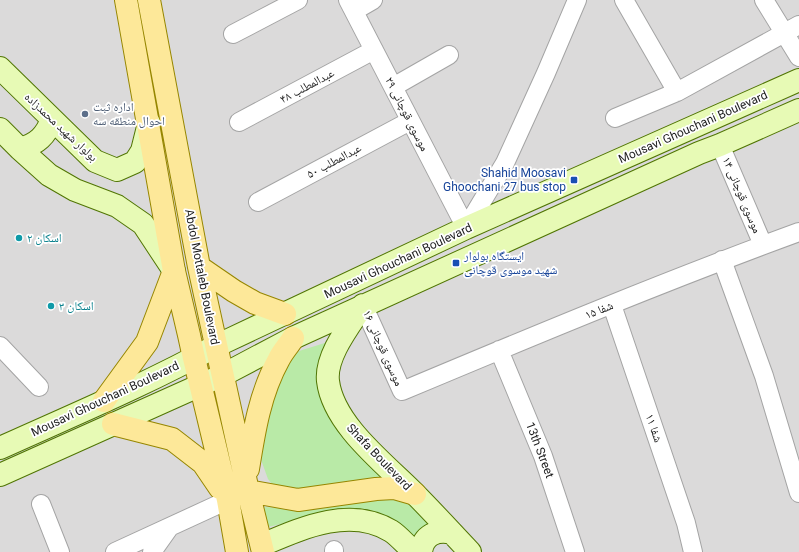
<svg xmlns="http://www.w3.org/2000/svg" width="799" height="552" font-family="Roboto,'Noto Naskh Arabic',sans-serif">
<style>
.residential{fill:#dbdada}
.grass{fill:#b9eaa7}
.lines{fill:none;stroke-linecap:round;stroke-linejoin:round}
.street-casing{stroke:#a4a4a4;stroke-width:20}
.secondary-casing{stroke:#507503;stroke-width:24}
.primary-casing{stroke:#968600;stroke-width:24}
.street{stroke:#fff;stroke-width:18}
.secondary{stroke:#e7fab5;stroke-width:22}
.primary{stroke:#fde899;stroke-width:22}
.service-dot{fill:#5c6f8a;stroke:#fff;stroke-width:1.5}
.transit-dot{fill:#1a4fb4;stroke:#fff;stroke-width:1.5}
.culture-dot{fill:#0f9aa8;stroke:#fff;stroke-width:1.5}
.labels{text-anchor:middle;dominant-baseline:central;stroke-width:3.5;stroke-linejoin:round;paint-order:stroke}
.street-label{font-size:12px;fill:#1d1d1d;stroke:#fff}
.service-label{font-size:12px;fill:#4e5e75;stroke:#fff;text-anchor:start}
.transit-label{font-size:12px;fill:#164399;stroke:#fff;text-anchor:end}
.culture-label{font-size:12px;fill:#0d838f;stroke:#fff;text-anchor:start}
</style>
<rect width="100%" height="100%" fill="#efede3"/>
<!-- residential -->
<path class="residential" d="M0,0H799V552H0Z"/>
<!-- grass -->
<path class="grass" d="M328,342C325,355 320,369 319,382C317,417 362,452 385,476L370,483L294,493L275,488L268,479L260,457L258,445L287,362L299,351Z
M388,499L405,501L417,509L432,525L417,543L404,531L294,521L268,527L264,507L304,509Z"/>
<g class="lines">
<!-- street casing -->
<g class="street-casing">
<path id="street" d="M348,0L466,228
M624,0L677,92
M764,0L799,57
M354,11L373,0
M233,34L298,0
M393,87L449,55
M615,118L677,92L799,25
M239,122L374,50
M720,145L763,245
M258,202L410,121
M466,228L505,163L546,73L577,0
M722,260L764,376L799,493
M363,305L402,391C533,336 665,281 799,232
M612,305L686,523L693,552
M0,346L39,387
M499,350L543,456L575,552
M41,504L60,552
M334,550V552
M115,552L228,500
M152,552L169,528"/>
</g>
<!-- secondary casing -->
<g class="secondary-casing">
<path id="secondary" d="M0,68L95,161L117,170L135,162L142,151L149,123
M0,129L20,149L49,175L75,190L117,206L143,224L174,271
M20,149C37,144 46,136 52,119
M363,305C350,325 325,356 328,381C333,424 384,463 413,492C433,512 451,532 470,552
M0,448C73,415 147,384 216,346L466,228L799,80
M0,475L223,375L293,338L699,153L720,145L799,110
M262,545C302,528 350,506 391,531C399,536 406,545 414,552
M421,552C423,535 437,529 452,533"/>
</g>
<!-- primary casing -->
<g class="primary-casing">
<path id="primary" d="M126,0L174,271L189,335L194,358L228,500L237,552
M149,0L199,267L248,491L263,552
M199,267L234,291L255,303L285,314
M104,401L147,342L174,271
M113,424L172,439L203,463L220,488
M248,469C254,431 260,393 279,359C283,351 289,345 293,338
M248,491L298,500L376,489L394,488L415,494"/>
</g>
<!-- street -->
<use href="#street" class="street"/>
<!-- secondary -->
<use href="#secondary" class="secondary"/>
<!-- primary -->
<use href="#primary" class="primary"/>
</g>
<!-- markers -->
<circle class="service-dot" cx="85" cy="114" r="4"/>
<g class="transit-dot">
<rect x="570" y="176" width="8" height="8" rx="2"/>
<rect x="452" y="259" width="8" height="8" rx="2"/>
</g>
<g class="culture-dot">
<circle cx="19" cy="238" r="4"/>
<circle cx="51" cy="306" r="4"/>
</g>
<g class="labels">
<!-- street labels -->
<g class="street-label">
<text transform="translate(307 86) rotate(-28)">عبدالمطلب ۴۸</text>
<text transform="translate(407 114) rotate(63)">موسوی قوچانی ۲۹</text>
<text transform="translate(61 127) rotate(43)">بولوار شهید محمدزاده</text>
<text transform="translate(693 127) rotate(-24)">Mousavi Ghouchani Boulevard</text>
<text transform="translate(334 161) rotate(-28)">عبدالمطلب ۵۰</text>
<text transform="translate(742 195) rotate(67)">موسوی قوچانی ۱۴</text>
<text transform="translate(398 261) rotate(-25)">Mousavi Ghouchani Boulevard</text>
<text transform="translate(202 277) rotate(79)">Abdol Mottaleb Boulevard</text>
<text transform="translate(599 310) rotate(-22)">شفا ۱۵</text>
<text transform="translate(383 348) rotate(66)">موسوی قوچانی ۱۶</text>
<text transform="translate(105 399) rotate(-25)">Mousavi Ghouchani Boulevard</text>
<text transform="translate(654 428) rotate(71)">شفا ۱۱</text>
<text transform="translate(540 450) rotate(69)">13th Street</text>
<text transform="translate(379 457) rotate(46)">Shafa Boulevard</text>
</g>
<!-- service labels -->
<g class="service-label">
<text x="93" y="107">اداره ثبت<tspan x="93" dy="14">احوال منطقه سه</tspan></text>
</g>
<!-- transit labels -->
<g class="transit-label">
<text x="566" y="173">Shahid Moosavi<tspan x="566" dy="14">Ghoochani 27 bus stop</tspan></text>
<text x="464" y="256" text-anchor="start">ایستگاه بولوار<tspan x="464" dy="14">شهید موسوی قوچانی</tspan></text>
</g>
<!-- culture labels -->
<g class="culture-label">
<text x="27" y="238">اسکان ۲</text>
<text x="59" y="306">اسکان ۳</text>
</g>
</g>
</svg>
